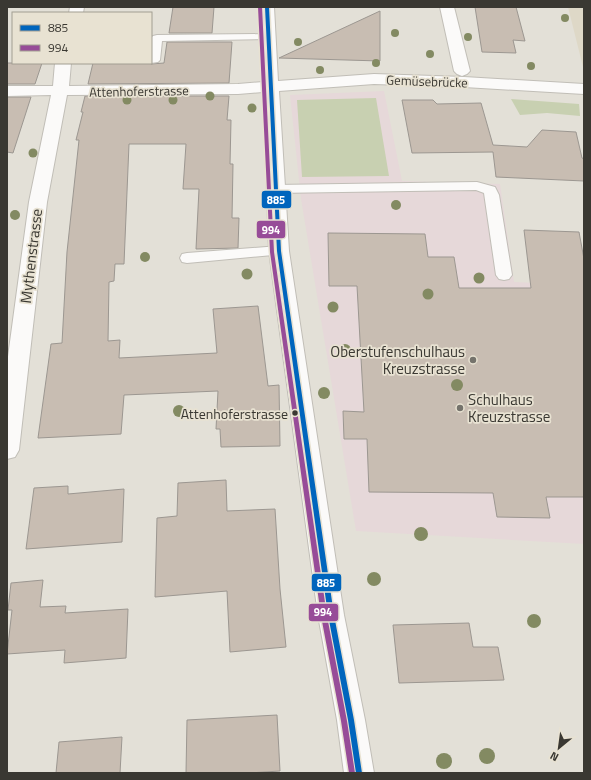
<svg xmlns="http://www.w3.org/2000/svg" width="591" height="780" font-family="'Titillium Web',sans-serif">
<style>
.built{fill:#ded8c7}
.education{fill:#e6d8d9}
.green{fill:#c8d0b1}
.building{fill:#c8bdb2;stroke:#9c9791}
.lines{fill:none;stroke-linecap:round;stroke-linejoin:round}
.service-casing{stroke:#c1beb7;stroke-width:2}
.minor-casing{stroke:#c1beb7;stroke-width:2}
.service{fill:#fbfaf9;fill-rule:evenodd}
.minor{fill:#fbfaf9;fill-rule:evenodd}
.bus-1-casing{stroke:#e8e2d2;stroke-width:3}
.bus-2-casing{stroke:#e8e2d2;stroke-width:3}
.bus-1{fill:#0065bd;fill-rule:evenodd}
.bus-2{fill:#974c98;fill-rule:evenodd}
.tree{fill:#838a62}
.poi-dot{fill:#75736c;stroke:#e8e2d2;stroke-width:1.5}
.bus-dot{fill:#3a3832;stroke:#e8e2d2;stroke-width:1.5}
.labels{text-anchor:middle;dominant-baseline:central;stroke-width:3.5;stroke-linejoin:round;paint-order:stroke}
.far-street-label{font-size:13px;fill:#3a3832;stroke:#e8e2d2}
.bus-label{font-size:14px;fill:#3a3832;stroke:#e8e2d2;text-anchor:end}
.street-label{font-size:15px;fill:#3a3832;stroke:#e8e2d2}
.poi-label{font-size:15px;fill:#3a3832;stroke:#e8e2d2;text-anchor:end}
.line-badge{stroke:#e8e2d2;stroke-width:1.5}
.badge-label{font-size:11px;text-anchor:middle;font-weight:bold;fill:#fff}
</style>
<rect width="100%" height="100%" fill="#e3e0d7"/>
<!-- built -->
<path class="built" d="M568,7H584V71Z"/>
<!-- education -->
<path class="education" d="M384,91L402,181L500,184L514,282L584,285V544L356,531L301,199L290,95Z"/>
<!-- green -->
<path class="green" d="M376,98L389,176L302,177L297,100Z
M511,99L579,104L580,116L547,113L520,115Z"/>
<!-- building -->
<path class="building" d="M173,7H214L212,33H169Z
M475,7H516L525,41L513,40L516,53L482,52Z
M380,11V61L279,58Z
M167,42H232L229,83L88,84L93,63H150L151,64L164,63Z
M7,63H42L35,84H7Z
M85,96H229L227,120H231L230,164H233L232,218H239L238,248L196,249L199,189H183L186,144H129L124,264H115L114,281L109,282L108,341L120,340L119,358L217,353L213,309L258,306L268,386L279,385L280,446L221,447L220,429H216L218,391L124,395L121,434L38,438L51,344L62,343L67,252L79,140H76L83,112H81Z
M7,97H31L13,153L7,152Z
M402,100H433L437,104L481,103L493,145L527,147L542,130L576,132L582,158L584,159V181L496,177L493,152L412,153Z
M524,230L579,232L584,259V497H546L550,518L497,517L493,493L369,492L367,439H344L343,411L364,412L357,286H329L328,233L425,234L428,257H454L459,288H531Z
M226,480L227,511L275,509L280,589L286,647L230,652L227,591L155,597L157,518L177,516L178,483Z
M68,486V494L124,489L122,542L26,549L34,488Z
M43,580L40,607L66,606L65,613L128,609L126,658L64,663L65,650L7,654L12,610H8L11,583Z
M469,623L473,647H498L504,680L399,683L393,625Z
M277,715L280,771L249,773H186L187,720Z
M122,737L120,773H56L59,742Z"/>
<g class="lines">
<!-- service casing -->
<g class="service-casing">
<path id="service" d="M269,34L273,35L275,37L273,39L162,41L160,60L158,62L151,63V38L153,36L157,35Z
M477,182L495,187L499,195L512,275L509,279L504,280L499,279L496,275L484,193L476,190L275,193L270,192L268,189L270,186L275,185Z
M279,246L284,248L286,251L284,254L187,263L182,262L180,258L182,254L187,253Z"/>
</g>
<!-- minor casing -->
<g class="minor-casing">
<path id="minor" d="M70,7H84L83,13H69Z
M260,7H274L278,81L374,74L464,77L584,84V94L464,87L374,84L279,91L289,251L344,615L365,720L374,773H344L337,720L318,615L269,251L263,92L238,94L67,95L47,202L19,450L15,457L7,459V364L29,202L51,95L7,96V86H53L55,63H71L69,86L238,84L263,82Z
M440,7H454L470,71L467,74L462,76L457,74L454,71Z"/>
</g>
<!-- service -->
<use href="#service" class="service"/>
<!-- minor -->
<use href="#minor" class="minor"/>
<!-- bus-1 casing -->
<g class="bus-1-casing">
<path id="bus-1" d="M265,7H269L281,251L334,615L354,720L362,773H356L348,720L328,615L277,251Z"/>
</g>
<!-- bus-2 casing -->
<g class="bus-2-casing">
<path id="bus-2" d="M258,7H262L274,252L327,616L347,721L355,773H349L341,721L321,616L270,252Z"/>
</g>
<!-- bus-1 -->
<use href="#bus-1" class="bus-1"/>
<!-- bus-2 -->
<use href="#bus-2" class="bus-2"/>
</g>
<!-- trees -->
<g class="tree">
<circle cx="565" cy="18" r="4"/>
<circle cx="395" cy="33" r="4"/>
<circle cx="468" cy="37" r="4"/>
<circle cx="298" cy="42" r="4"/>
<circle cx="430" cy="54" r="4"/>
<circle cx="376" cy="63" r="4"/>
<circle cx="531" cy="66" r="4"/>
<circle cx="320" cy="70" r="4"/>
<circle cx="210" cy="96" r="4.5"/>
<circle cx="127" cy="100" r="4.5"/>
<circle cx="173" cy="100" r="4.5"/>
<circle cx="252" cy="108" r="4.5"/>
<circle cx="33" cy="153" r="4.5"/>
<circle cx="396" cy="205" r="5"/>
<circle cx="15" cy="215" r="5"/>
<circle cx="145" cy="257" r="5"/>
<circle cx="247" cy="274" r="5.5"/>
<circle cx="479" cy="278" r="5.5"/>
<circle cx="428" cy="294" r="5.5"/>
<circle cx="333" cy="307" r="5.5"/>
<circle cx="345" cy="350" r="6"/>
<circle cx="457" cy="385" r="6"/>
<circle cx="324" cy="393" r="6"/>
<circle cx="179" cy="411" r="6"/>
<circle cx="421" cy="534" r="7"/>
<circle cx="374" cy="579" r="7"/>
<circle cx="534" cy="621" r="7"/>
<circle cx="487" cy="756" r="8"/>
<circle cx="444" cy="761" r="8"/>
</g>
<!-- markers -->
<g class="poi-dot">
<circle cx="473" cy="360" r="4"/>
<circle cx="460" cy="408" r="4"/>
</g>
<circle class="bus-dot" cx="295" cy="413" r="3.5"/>
<g class="labels">
<!-- far-street labels -->
<g class="far-street-label">
<text transform="translate(427 81) rotate(2)">Gemüsebrücke</text>
<text transform="translate(139 91) rotate(-1)">Attenhoferstrasse</text>
</g>
<!-- bus labels -->
<g class="bus-label">
<text x="288" y="413">Attenhoferstrasse</text>
</g>
<!-- street labels -->
<g class="street-label">
<text transform="translate(31 256) rotate(-83)">Mythenstrasse</text>
</g>
<!-- poi labels -->
<g class="poi-label">
<text x="465" y="351">Oberstufenschulhaus<tspan x="465" dy="17">Kreuzstrasse</tspan></text>
<text x="468" y="399" text-anchor="start">Schulhaus<tspan x="468" dy="17">Kreuzstrasse</tspan></text>
</g>
</g>
<g class="line-badge">
<rect x="261" y="190" width="31" height="19" rx="4" fill="#0065bd"/>
<rect x="256" y="220" width="30" height="19" rx="4" fill="#974c98"/>
<rect x="311" y="573" width="31" height="19" rx="4" fill="#0065bd"/>
<rect x="308" y="603" width="31" height="19" rx="4" fill="#974c98"/>
</g>
<g class="badge-label">
<text x="276" y="204">885</text>
<text x="271" y="234">994</text>
<text x="326" y="587">885</text>
<text x="323" y="616">994</text>
</g>
<!-- border -->
<rect width="591" height="780" fill="none" stroke="#3a3832" stroke-width="16"/>
<!-- legend -->
<rect x="12" y="12" width="140" height="52" fill="#e8e2d2" stroke="#a29e92"/>
<rect x="20" y="25" width="20" height="6" fill="#0065bd" stroke="#a29e92"/>
<text x="48" y="32" font-size="12" fill="#3a3832">885</text>
<rect x="20" y="45" width="20" height="6" fill="#974c98" stroke="#a29e92"/>
<text x="48" y="52" font-size="12" fill="#3a3832">994</text>
<!-- north arrow -->
<g transform="translate(559 748) rotate(209)" stroke="#e8e2d2" stroke-width="3" paint-order="stroke">
<path d="M0-3L7 15L0 10L-7 15Z" fill="#3a3832"/>
<text y="-6" font-size="11" font-weight="bold" text-anchor="middle" fill="#3a3832">N</text>
</g>
</svg>
